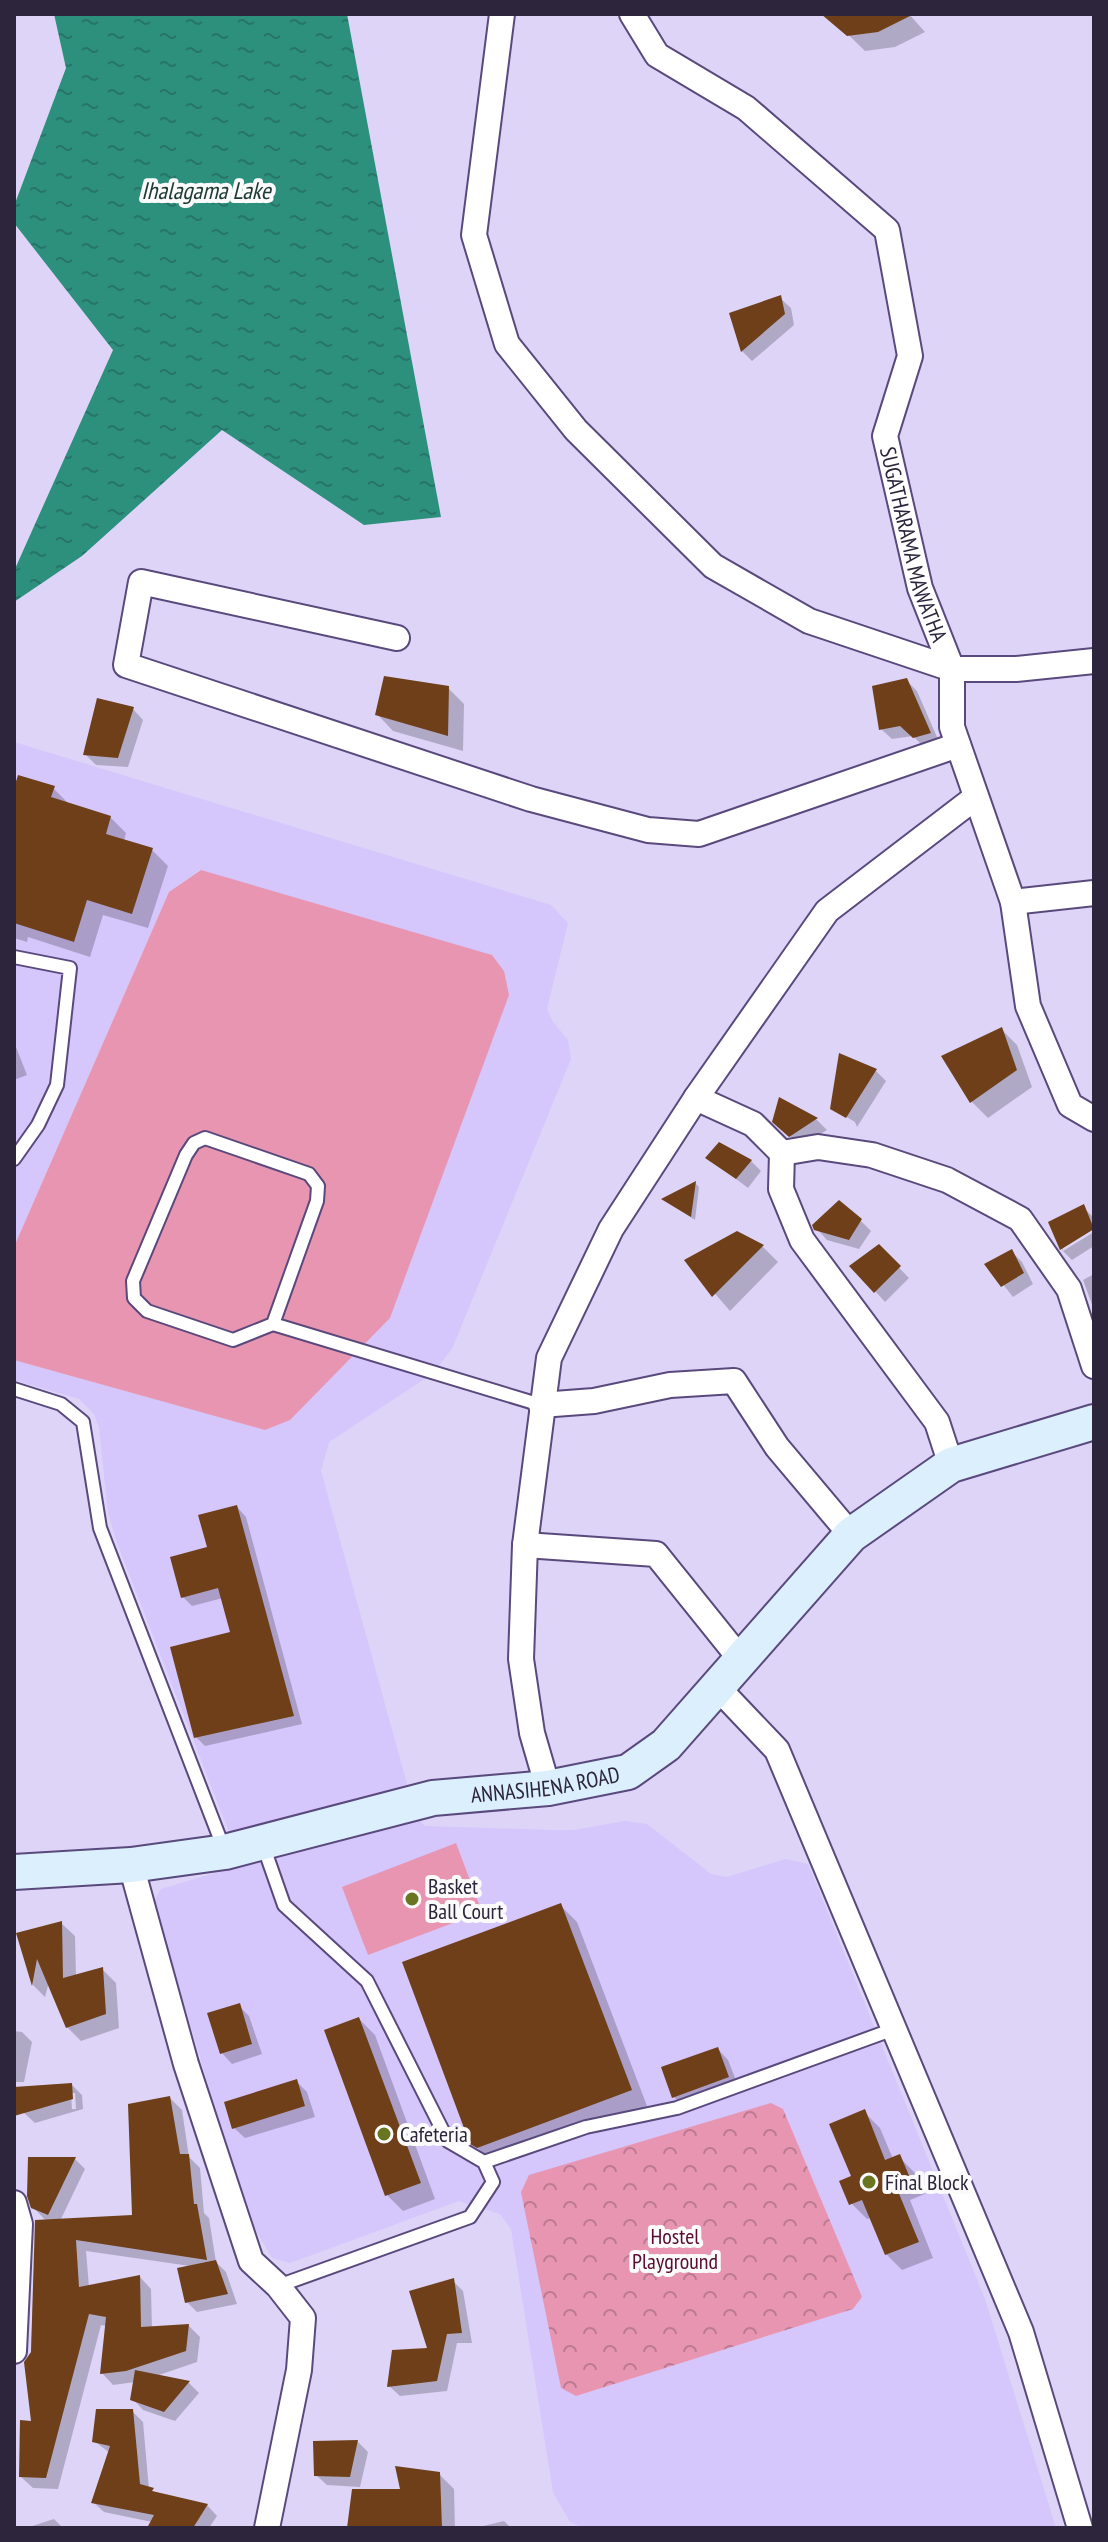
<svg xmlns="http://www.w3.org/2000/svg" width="1108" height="2542" font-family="'PT Sans Narrow',sans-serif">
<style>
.built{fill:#d5c6fc;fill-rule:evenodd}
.green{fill:#e895b2}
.park{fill:url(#park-crowns)}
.water{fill:url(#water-ripples)}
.shadow{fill:#0003;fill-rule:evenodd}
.building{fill:#6e3f19}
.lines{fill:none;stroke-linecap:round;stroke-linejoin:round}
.lane-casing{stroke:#59497c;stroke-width:16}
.street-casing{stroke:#59497c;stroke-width:28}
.secondary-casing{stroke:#59497c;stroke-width:38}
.lane{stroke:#fff;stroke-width:12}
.street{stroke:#fff;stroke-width:24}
.secondary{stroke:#dbeffc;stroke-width:34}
.poi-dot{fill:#697521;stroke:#fbfbfb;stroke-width:3}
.labels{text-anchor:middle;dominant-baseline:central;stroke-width:8;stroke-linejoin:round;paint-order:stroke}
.street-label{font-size:22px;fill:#2c253b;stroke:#fbfbfb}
.poi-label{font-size:22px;fill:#2c253b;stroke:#fbfbfb;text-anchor:start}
.park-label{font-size:22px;fill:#580a30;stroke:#fbfbfb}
.water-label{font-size:24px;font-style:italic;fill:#1c3932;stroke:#fbfbfb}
</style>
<defs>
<pattern id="park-crowns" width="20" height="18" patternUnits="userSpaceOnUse" patternTransform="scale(2)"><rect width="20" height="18" fill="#e895b2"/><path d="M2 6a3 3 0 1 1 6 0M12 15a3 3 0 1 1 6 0" fill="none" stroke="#bc7992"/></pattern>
<pattern id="water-ripples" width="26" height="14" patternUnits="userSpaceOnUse" patternTransform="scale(2)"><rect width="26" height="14" fill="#2d907d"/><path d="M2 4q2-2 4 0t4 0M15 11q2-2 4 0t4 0" fill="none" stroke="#277568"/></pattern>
</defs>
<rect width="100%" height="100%" fill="#ddd4f8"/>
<!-- built -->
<path class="built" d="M14,742L551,905L568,923L547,1009L553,1022L568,1040L571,1059L452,1349L432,1374L329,1442L321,1471L416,1817L425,1826L552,1830H574L625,1821L647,1824L711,1874L727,1877L785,1859L808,1864L985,2299L1056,2528H584L570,2522L553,2492L511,2229L500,2214L459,2201L290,2263L272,2258L252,2224L242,2200L154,1901L161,1889L235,1867L239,1858L116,1540L108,1513L99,1428L94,1414L79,1399L14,1380V1360L265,1430L504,971L492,955L200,870L169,892L14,1247ZM862,2297L853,2309L576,2396Z"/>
<!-- green -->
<path class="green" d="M201,870L492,955L504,971L509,995L390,1318L290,1420L265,1430L14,1360V1247L169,892Z
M456,1843L482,1912L368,1955L342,1887Z"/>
<!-- park -->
<path class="park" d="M771,2103L783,2109L862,2297L853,2309L576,2396L561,2388L521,2192L529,2175Z"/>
<!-- water -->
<path class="water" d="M54,14H347L441,517L364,525L222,430L82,556L14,602V571L113,350L14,223V206L66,68Z"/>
<!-- shadow -->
<path class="shadow" d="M827,14H909L925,32L895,47L865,51Z
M780,298L791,308L794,325L752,361L742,351Z
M906,680L917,691L940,744L925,748L913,736L892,739L881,729Z
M448,688L464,704L463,751L393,731L377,714Z
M133,709L143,720L128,767L96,765L85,754Z
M53,788L70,805L110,817L126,833L124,841L152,850L168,866L148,928L103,915L90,957L28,937L27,942L14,938V795Z
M1001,1029L1017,1045L1032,1087L988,1118L972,1102L944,1057Z
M14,1042L27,1075L14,1080Z
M876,1071L886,1081L857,1127L855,1122L832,1108Z
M780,1100L817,1120L827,1130L801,1146L785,1132Z
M708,1158L751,1161L761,1171L748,1188Z
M695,1183L699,1187L695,1220L668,1203Z
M1083,1207L1094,1218V1227L1063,1246V1251L1050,1223Z
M860,1220L871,1231L859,1249L827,1240L816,1228Z
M1094,1232V1246L1072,1260L1063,1251Z
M737,1233L763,1247L778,1262L730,1311L687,1261Z
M879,1247L909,1278L885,1302L852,1266Z
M1012,1252L1022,1262L1033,1284L1013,1297L987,1264Z
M1094,1274V1310L1083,1280Z
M237,1507L246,1517L302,1724L205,1746L196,1737L232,1634L223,1598L192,1606L183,1597Z
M561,1906L577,1922L647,2106L495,2163L472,2143Z
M61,1923L75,1936L76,1976L102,1969L116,1983L119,2028L81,2041L67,2027L49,1982L45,1997L33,1985L18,1934Z
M239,2006L249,2016L262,2054L232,2064L222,2053Z
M359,2019L375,2035L435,2199L403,2211L387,2195Z
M14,2031L22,2032L32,2042L24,2082H14Z
M718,2049L728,2060L739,2088L684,2108L674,2097Z
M297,2082L307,2092L315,2117L245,2138L234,2128Z
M72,2085L82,2095L83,2109L35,2123L24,2113ZM71,2093H75L76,2109H72Z
M170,2098L182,2110L189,2157L200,2168L204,2213L209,2218L216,2262L226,2272L237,2304L197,2312L187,2302L190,2266L86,2251L89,2287L140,2277L151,2289L152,2328L189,2326L200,2337L197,2362L156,2376L189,2383L199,2393L175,2421L143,2410L133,2399L135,2382L113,2385L102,2373L107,2326L101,2325L58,2489L33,2488L21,2477L33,2423L31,2352L36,2222H47L33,2207L75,2159L85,2169L60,2221L134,2217Z
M864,2112L880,2128L893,2159L899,2157L915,2173L925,2194L910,2200L933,2258L902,2270L886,2254L871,2218L867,2219L851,2203Z
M453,2281L463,2291L472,2343H457L447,2391L400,2396L389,2386L430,2350Z
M132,2411L143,2422L149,2489L158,2494L207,2505L217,2516L209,2528H150L152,2522L104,2512L93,2502L110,2453L94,2441Z
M358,2442L368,2452L360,2487L327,2485L316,2475L315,2443Z
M439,2474L454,2489L455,2528H349L402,2491Z
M54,2519L63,2528H26Z
M504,2521L511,2528H475Z"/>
<!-- building -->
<path class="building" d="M821,14H914L878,32L847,36Z
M781,295L785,314L741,352L729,313Z
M384,676L449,686L448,736L375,715Z
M907,678L931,733L913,738L900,726L879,730L872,686Z
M97,698L134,707L118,758L83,755Z
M18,775L55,786L51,797L111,816L106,834L153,848L132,914L87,900L74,942L14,923V788Z
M1002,1027L1017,1070L970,1103L941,1056Z
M839,1053L877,1069L846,1118L830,1109Z
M779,1097L818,1118L789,1137L772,1122Z
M719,1142L752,1160L736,1179L705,1158Z
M696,1181L691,1217L661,1199Z
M839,1200L862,1219L849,1240L814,1230L812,1225Z
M1084,1204L1094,1229L1060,1250L1048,1222Z
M737,1231L764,1245L712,1297L684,1260Z
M879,1244L901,1266L874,1293L849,1266Z
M1012,1249L1024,1273L1001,1287L984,1264Z
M237,1505L294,1716L194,1738L170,1647L230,1632L218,1588L181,1598L170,1557L207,1547L198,1515Z
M561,1903L632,2090L477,2148L470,2144L402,1962Z
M62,1921L63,1978L103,1967L106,2014L66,2028L37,1959L32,1986L16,1933Z
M240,2003L252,2044L220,2054L207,2013Z
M359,2017L421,2183L385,2196L324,2030Z
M718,2047L729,2077L672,2098L661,2067Z
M297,2079L305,2106L232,2129L224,2102Z
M72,2083L73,2099L14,2116V2087Z
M170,2096L180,2154H189L194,2204H197L207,2260L76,2240L79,2287L140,2275L141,2327L189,2324L186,2351L126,2371L100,2374L106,2317L89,2314L46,2478L19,2477L20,2420L31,2421L24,2362L31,2352L35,2220L132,2215L128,2104Z
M865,2109L885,2160L900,2154L910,2178L895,2184L919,2242L885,2255L862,2200L849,2205L839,2181L851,2176L829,2124Z
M28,2157H76L48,2215L31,2208L27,2196Z
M216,2260L228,2294L185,2303L177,2268Z
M454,2278L462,2333L447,2334L437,2381L387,2387L392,2350L427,2348L409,2291Z
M135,2370L190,2381L164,2412L130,2400Z
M96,2409H133L140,2484L154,2488L152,2491L208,2504L193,2528H147L154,2515L91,2503L110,2446L92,2442Z
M358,2440L350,2477L314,2476L313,2441Z
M395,2466L440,2472L442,2528H347L352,2489H400Z"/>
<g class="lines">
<!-- lane casing -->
<g class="lane-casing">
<path id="lane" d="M14,957L70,968L57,1085L38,1125L14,1159
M273,1324L317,1201L318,1186L309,1174L205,1138L194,1143L186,1155L133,1281L134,1298L147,1311L233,1340L273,1324L541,1405
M14,1389L61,1404L83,1422L100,1528L224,1849
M263,1845L284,1905L367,1981L448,2141L484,2162L493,2182L470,2217L278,2286
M484,2162L586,2127L677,2108L894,2029"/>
</g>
<!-- street casing -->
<g class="street-casing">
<g id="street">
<path d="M502,14L474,235L507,344L576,430L713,566L809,621L952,669H1016L1094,661"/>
<path id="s1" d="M632,14L657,55L746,108L887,230L910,356L885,436L920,588L952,669V727L1013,902L1028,1006L1070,1105L1094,1119"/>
<path d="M397,638L141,582L126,665L531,799L648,830L699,834L958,745"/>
<path d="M1013,902L1094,893"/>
<path d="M696,1098L753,1124L782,1153L781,1189L802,1240L937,1422L951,1465"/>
<path d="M782,1153L818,1147L872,1155L947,1180L1020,1219L1069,1289L1094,1366"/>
<path d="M541,1405L594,1401L670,1385L734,1381L777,1447L851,1535"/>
<path d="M525,1545L656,1554L742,1661"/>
<path d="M718,1688L777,1750L1021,2332L1080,2528"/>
<path d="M548,1788L532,1733L521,1659L525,1545L549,1358L611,1229L696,1098L827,911L976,797"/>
<path d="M131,1865L186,2064L251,2261L278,2286L303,2318L299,2370L267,2528"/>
<path d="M14,2203L20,2224L14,2351"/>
</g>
</g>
<!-- secondary casing -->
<g class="secondary-casing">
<g id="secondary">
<path id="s2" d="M14,1872L131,1865L225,1852L433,1798L548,1788L628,1772L666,1745L851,1535L951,1465L1094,1422"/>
</g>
</g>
<!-- lane -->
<use href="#lane" class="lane"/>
<!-- street -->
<use href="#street" class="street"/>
<!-- secondary -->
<use href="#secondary" class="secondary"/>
</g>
<!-- markers -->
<g class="poi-dot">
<circle cx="412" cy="1899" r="8"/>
<circle cx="384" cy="2134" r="8"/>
<circle cx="869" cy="2182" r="8"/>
</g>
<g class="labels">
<!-- street labels -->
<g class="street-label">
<text stroke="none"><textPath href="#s1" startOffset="662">SUGATHARAMA MAWATHA</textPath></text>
<text stroke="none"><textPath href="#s2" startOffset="540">ANNASIHENA ROAD</textPath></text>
</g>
<!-- poi labels -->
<g class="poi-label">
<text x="428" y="1886">Basket<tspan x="428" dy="25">Ball Court</tspan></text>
<text x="400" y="2134">Cafeteria</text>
<text x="885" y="2182">Final Block</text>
</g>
<!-- park labels -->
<g class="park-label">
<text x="675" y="2236">Hostel<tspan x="675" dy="25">Playground</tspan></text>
</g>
<!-- water labels -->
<g class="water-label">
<text x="206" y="190">Ihalagama Lake</text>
</g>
</g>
<!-- border -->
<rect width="1108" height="2542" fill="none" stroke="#2c253b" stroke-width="32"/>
</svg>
